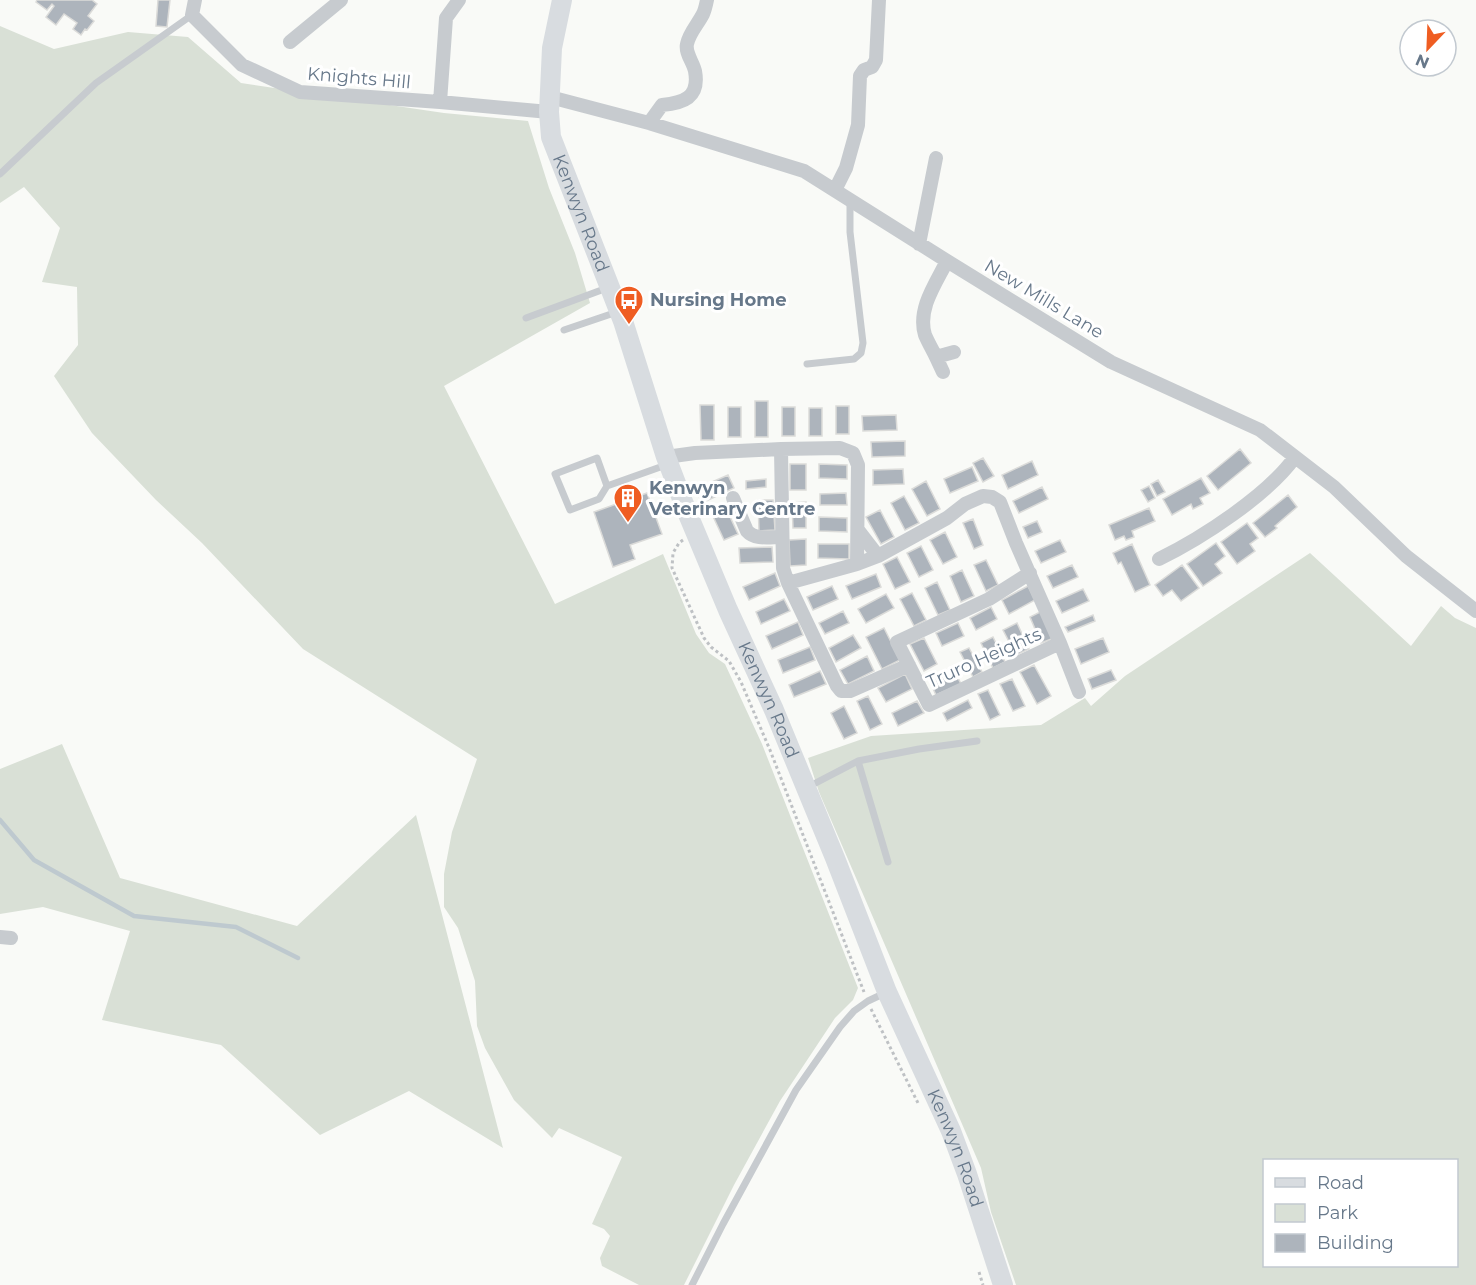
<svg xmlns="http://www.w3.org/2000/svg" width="1476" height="1285" font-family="Montserrat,sans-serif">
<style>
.green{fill:#d9e0d6;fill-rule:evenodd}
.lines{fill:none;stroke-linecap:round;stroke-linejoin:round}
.stream{stroke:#bec9cf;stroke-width:4.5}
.building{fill:#adb4bc;stroke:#dbdbd9;stroke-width:1.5}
.path{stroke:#bec1c4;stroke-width:3;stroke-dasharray:3 3;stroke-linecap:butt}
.service{stroke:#c7cbcf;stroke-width:7}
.minor{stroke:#c7cbcf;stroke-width:14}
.secondary{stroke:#d8dce0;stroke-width:20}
.labels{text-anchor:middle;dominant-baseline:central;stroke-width:6;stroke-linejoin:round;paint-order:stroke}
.street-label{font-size:18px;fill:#67788a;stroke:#fff}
.poi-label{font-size:18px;font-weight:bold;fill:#67788a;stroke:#fff;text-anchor:start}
</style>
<rect width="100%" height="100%" fill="#f9faf7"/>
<!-- green -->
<path class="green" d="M0,26L54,49L128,32L188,37L241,83L444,113L528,121L549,188L575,253L590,303L444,386L555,604L663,554L696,634L709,653L725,664L762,744L858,988L853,1000L835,1018L780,1101L734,1185L684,1285H639L602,1266L600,1258L610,1236L604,1229L592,1224L622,1157L559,1128L552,1138L514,1100L485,1048L477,1026L475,981L458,928L444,907V874L452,832L477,759L303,649L202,543L156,500L92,433L54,376L78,345L77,287L42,282L60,228L24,187L0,203Z
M1310,553L1411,646L1441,606L1455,618L1476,628V1285H1016L991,1212L981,1168L819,792L808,758L871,736L1041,725L1085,698L1091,706L1125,676ZM1264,1160H1456V1266H1264Z
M62,744L120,878L297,926L416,815L503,1148L409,1091L320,1135L221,1045L102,1020L130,931L43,907L0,914V769Z"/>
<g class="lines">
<!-- stream -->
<path class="stream" d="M0,820L34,860L134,916L236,927L298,958"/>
</g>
<!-- building -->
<path class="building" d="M37,0H92L97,4L88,16L94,21L87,30L85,29L81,35L73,29L77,23L64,14L56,25L46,17L54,6L52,4L47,10L36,2Z
M158,0H170L167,27L156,26Z
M755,401H768V437H755Z
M700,405H714V440H701Z
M836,406H849V434H836Z
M728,407H741V437H728Z
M782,407H795V436H782Z
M809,408H822V436H809Z
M896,415L897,430L863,431L862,416Z
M905,441V456L872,457L871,442Z
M1240,449L1251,463L1218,490L1207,476Z
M983,458L994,476L983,482L973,463Z
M1032,461L1038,475L1008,489L1002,475Z
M790,464H806V490H790Z
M819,464L847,465V479L819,478Z
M972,467L978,481L950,493L944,479Z
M903,469L904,484L873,485V470Z
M728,475L734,488L702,503L696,489Z
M1201,478L1210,493L1200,498L1203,504L1193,509L1191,504L1172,515L1163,499Z
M766,479V487L746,489V481Z
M1158,480L1165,492L1157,496L1151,484Z
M926,481L940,509L927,516L912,489Z
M1149,486L1155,498L1148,502L1141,490Z
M1042,487L1048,499L1019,513L1013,501Z
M647,493L662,534L630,545L635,559L613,567L594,512Z
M846,493L847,505H820V494Z
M1288,495L1297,507L1275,526L1277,528L1265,537L1253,523Z
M904,496L919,523L905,530L891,503Z
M758,500H773L775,530L759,531Z
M806,502V528H793L792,503Z
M725,506L738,534L724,540L711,512Z
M1149,508L1155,521L1132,531L1134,537L1126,540L1124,536L1115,540L1109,525Z
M880,510L894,537L881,544L866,517Z
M819,517L847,518V532L819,531Z
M973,519L983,545L974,549L963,523Z
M1037,521L1042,532L1028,538L1023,527Z
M1247,523L1258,538L1250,544L1255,551L1237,564L1221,542Z
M945,532L957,557L943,564L930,540Z
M806,539V565L790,566L789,540Z
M1060,540L1066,552L1041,563L1035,551Z
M1216,543L1225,556L1215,564L1222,573L1203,586L1187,564Z
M818,544H849V559L818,558Z
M1132,544L1150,585L1135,592L1121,562L1118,564L1113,553Z
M921,546L933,570L919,577L907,553Z
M772,547L773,562L740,563L739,548Z
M897,557L910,582L895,589L883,564Z
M986,560L998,585L986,591L974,565Z
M1072,565L1078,577L1053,588L1047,576Z
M1182,565L1199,588L1181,601L1172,590L1163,596L1155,585Z
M962,570L974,596L961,602L950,576Z
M775,573L780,586L749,600L743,587Z
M876,574L881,587L852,599L846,586Z
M937,582L950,610L938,615L925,588Z
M832,586L838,599L813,610L807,597Z
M1028,586L1035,600L1009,614L1002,600Z
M1083,589L1089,601L1062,613L1056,601Z
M912,593L926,620L914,626L900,599Z
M886,594L894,608L866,623L858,609Z
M784,599L790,611L761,624L756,612Z
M991,607L997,619L976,630L970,618Z
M843,611L849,623L825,634L819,623Z
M1042,611L1054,638L1041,643L1030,617Z
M1093,615L1095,621L1068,632L1065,627Z
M798,622L803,635L772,649L766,636Z
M958,623L964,636L942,646L936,633Z
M1017,623L1029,649L1016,655L1003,630Z
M884,628L900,660L882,669L866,637Z
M853,635L861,648L836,662L829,648Z
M993,637L1005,662L993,668L981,643Z
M924,638L937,664L924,671L910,644Z
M1103,638L1109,652L1081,664L1075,649Z
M810,647L815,660L783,673L778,660Z
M969,648L982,672L973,677L960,652Z
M867,656L874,671L848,684L840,670Z
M1034,665L1051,696L1037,704L1020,672Z
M954,670L961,684L936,695L930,682Z
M1111,670L1116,680L1092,689L1088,679Z
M820,671L826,684L794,697L789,685Z
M905,674L912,689L886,702L878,688Z
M1012,679L1025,706L1013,711L1000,684Z
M988,690L1000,715L990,720L978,694Z
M868,696L882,724L870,730L857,701Z
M968,700L972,708L947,721L943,713Z
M917,701L924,713L898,726L892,713Z
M844,706L857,733L844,739L831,713Z"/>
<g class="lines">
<!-- path -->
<path class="path" d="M683,540L679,543L673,553L672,568L704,638L711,647L729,661L741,682L770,750L864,992
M871,1009L918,1103
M979,1272L983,1285"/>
<!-- service -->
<path class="service" d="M0,174L96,83L192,15
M526,318L607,288
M564,330L617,312
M807,364L854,359L861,353L863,343L850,232V200
M607,486L599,499L570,510L555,474L597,458L607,486L666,465
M858,761L888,862
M808,787L858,761L919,749L977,741
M692,1285L723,1224L796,1090L840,1027L854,1011L868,1001L885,993"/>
<!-- minor -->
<path class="minor" d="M195,0L192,15L242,65L300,92L440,102L549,112
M290,42L341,0
M550,97L649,123L804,171L947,261L1111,362L1260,430L1334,487L1406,556L1476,611
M440,102L446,18L459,0
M649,123L662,105C683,103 700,98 695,71C693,62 685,53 687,44C689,33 698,24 703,14C705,10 706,5 707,0
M835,190L846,168L858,125L860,76L864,70L872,67L876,60L879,0
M919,244L936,158
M936,357C932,349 928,342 925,335C917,309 936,283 947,261
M943,372L936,357L954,352
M781,449L783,568L788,583L857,564L878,556L947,518L965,504L983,496L992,497L1000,502L1016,543L1060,643L1079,692
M666,457L695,453L781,449L840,448L853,453L858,465L857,564
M733,498L747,531C755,540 770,537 781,537
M858,530L878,556
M1159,559C1202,538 1268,495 1295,457
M1030,573L989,599L897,642L929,705L1060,643
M788,583L837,686L841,691H850L909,665
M0,937L11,938"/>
<!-- secondary -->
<path class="secondary" id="s1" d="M562,0L552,48L549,112L551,137L623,321L666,457L687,512L728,610L774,710L835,858L887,992L951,1131L967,1174L1003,1285"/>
</g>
<!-- icons -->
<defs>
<g id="bus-pin" transform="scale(1.5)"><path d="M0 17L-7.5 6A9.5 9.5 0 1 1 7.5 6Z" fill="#ef5d22" stroke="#fff"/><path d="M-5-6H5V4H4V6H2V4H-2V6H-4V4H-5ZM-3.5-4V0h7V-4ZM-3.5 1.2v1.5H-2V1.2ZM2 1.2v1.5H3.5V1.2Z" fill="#fff"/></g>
<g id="building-pin" transform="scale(1.5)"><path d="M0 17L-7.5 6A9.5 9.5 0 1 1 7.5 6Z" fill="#ef5d22" stroke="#fff"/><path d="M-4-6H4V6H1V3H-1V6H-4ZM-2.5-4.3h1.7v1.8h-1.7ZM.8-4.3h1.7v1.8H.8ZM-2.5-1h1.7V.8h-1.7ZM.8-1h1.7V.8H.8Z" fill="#fff"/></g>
</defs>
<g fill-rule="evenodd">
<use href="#bus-pin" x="629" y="300"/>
<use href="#building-pin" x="628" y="498"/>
</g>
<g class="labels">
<!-- street labels -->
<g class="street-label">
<text transform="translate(359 78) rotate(5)">Knights Hill</text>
<text stroke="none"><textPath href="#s1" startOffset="220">Kenwyn Road</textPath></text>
<text transform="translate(1044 299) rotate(31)">New Mills Lane</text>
<text transform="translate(984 658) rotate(-24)">Truro Heights</text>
<text stroke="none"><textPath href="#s1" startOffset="742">Kenwyn Road</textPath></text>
<text stroke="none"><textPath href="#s1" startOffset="1228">Kenwyn Road</textPath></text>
</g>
<!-- poi labels -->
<g class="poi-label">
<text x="650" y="300">Nursing Home</text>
<text x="649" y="488">Kenwyn<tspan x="649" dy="21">Veterinary Centre</tspan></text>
</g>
</g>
<!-- legend -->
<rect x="1263" y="1159" width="195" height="108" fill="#ffffff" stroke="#c2c9d0" stroke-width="1.5"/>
<rect x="1275" y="1178" width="30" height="9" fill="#d8dce0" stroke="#c2c9d0" stroke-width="1.5"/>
<text x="1317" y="1189" font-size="18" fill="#67788a">Road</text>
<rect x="1275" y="1204" width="30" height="18" fill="#d9e0d6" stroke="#c2c9d0" stroke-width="1.5"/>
<text x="1317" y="1219" font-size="18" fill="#67788a">Park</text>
<rect x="1275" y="1234" width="30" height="18" fill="#adb4bc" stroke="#c2c9d0" stroke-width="1.5"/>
<text x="1317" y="1249" font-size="18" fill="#67788a">Building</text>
<!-- north arrow -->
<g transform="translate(1428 48) rotate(203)"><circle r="28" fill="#ffffff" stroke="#c2c9d0" stroke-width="1.5"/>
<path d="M0-4.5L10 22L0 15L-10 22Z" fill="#ef5d22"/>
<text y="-9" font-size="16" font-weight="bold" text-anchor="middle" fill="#67788a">N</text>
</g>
</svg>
